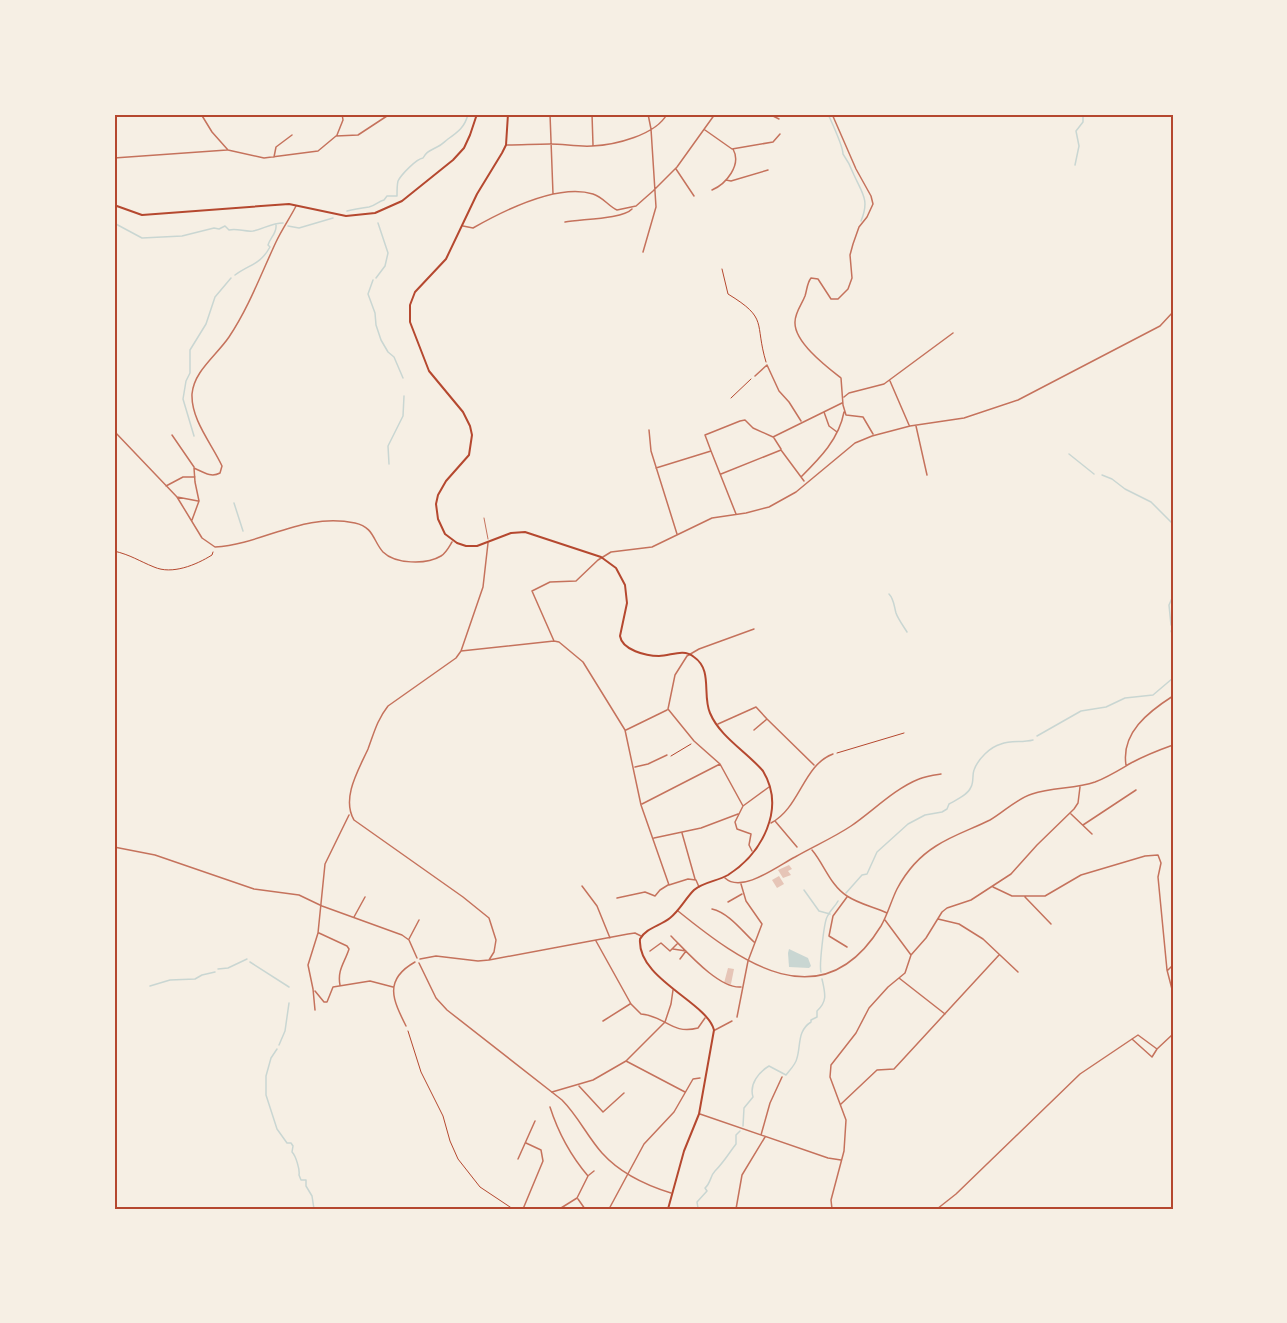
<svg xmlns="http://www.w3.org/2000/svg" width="1287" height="1323" font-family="Figtree,sans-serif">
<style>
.water{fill:#c9d6d2}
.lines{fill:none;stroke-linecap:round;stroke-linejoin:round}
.stream{stroke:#c9d6d2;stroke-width:1.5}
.building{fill:#e6c5b7}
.path{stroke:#b5482f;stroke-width:1}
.service{stroke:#c5725c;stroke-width:1}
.minor{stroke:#c5725c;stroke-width:1.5}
.tertiary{stroke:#c5725c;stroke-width:1.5}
.secondary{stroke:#b5482f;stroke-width:2}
.neatline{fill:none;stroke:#b5482f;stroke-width:2}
</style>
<rect width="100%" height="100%" fill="#f6efe4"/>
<!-- water -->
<path class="water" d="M789,949L808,958L811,966L809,968L789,967L788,953Z"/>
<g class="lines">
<!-- stream -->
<path class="stream" d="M828,114C832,123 843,146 843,154C848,161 851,167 854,175C862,193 870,200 861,221
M1075,165L1079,146L1076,131L1083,122V114
M347,211C355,209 362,208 369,207C375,206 379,201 384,200L387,196H397C397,192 397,185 398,181C401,175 416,159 423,158C427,151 430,151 437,147C442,145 444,142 448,139C458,132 465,127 468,114
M114,223L142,238L182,236L214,228L219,229L225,226L229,230C237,228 245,232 253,231C263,229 272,223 283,223
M288,226L299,228L333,218
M235,275C250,264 260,265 270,247L268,245C270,238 277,233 276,225
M376,278L385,266L388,253L378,223
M373,280L368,294L375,313L376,325L381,340L388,352L394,357L403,378
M194,436L183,399L186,381L190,373V350L206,324L215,297L231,278
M1069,454L1094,474
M389,464L388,446L403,416L404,396
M1102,475L1112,479L1125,489L1151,502L1173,524
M234,503L243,531
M889,594C894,599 894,606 896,613C898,619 904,627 907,632
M1171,625L1169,605L1173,596
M1171,631L1173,636
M1037,736L1081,711L1106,707L1125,698L1153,695L1173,678
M804,890L819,911L830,914
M846,893L862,875L867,874L877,852L908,824L925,815L942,812L947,809L949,804C956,800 968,795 971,787C974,782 972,775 974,770C978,759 990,747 1001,744C1011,740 1022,743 1033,740
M250,962L289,987
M218,969L228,968L247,959
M821,972C819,966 824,923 827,917C830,910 835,907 838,901
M150,986L170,980L195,979L202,975L215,972
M279,1045L285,1031L289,1003
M277,1049L271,1058L266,1076V1095L277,1129L287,1143H291L293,1146L292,1152C296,1156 300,1170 299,1175L301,1180H306V1186L312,1196L314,1209
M743,1126L744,1108L753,1097C749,1084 759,1072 769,1066L786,1075C790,1070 796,1064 797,1058C801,1045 797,1031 811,1022V1020L817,1017V1011C828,1001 825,993 822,979
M701,1209L698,1208L697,1202L707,1191L705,1188C711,1183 710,1176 715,1171C724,1162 729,1153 736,1144V1135L740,1131"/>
</g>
<!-- building -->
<path class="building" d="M789,865L792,869L788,871L791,875L783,878L778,870Z
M779,876L784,884L777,888L772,880Z
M728,968L734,969L731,984L724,983Z"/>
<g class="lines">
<!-- path -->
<path class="path" d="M722,269L728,294C769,319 754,322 766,362
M731,398L751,379
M114,551C131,555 139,561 154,567C172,575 196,565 212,555L213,552
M837,753L904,733
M671,756L691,744
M408,1031L421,1072L443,1116L450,1141L458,1159L480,1187L513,1209"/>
<!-- service -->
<path class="service" d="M484,518L488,539"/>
<!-- minor -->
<path class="minor" d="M201,114L212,132L228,150L264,158L318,151L336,136L358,135L390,114
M550,114L553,194
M592,114L593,145
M769,114L779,119
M801,114L803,116
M832,114L856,169L871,196L873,204L867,217L859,227L853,244L850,255L852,278L848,289L838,299H831L818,279L811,278C807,283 807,290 805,296C802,304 795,312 795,322C794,342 827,367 841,378L843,405L846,415L863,417L873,434
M705,130L732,149L773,142L780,134
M337,135L343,120L342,114
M507,145C521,145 535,144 550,144C564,144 578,147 592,146C615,145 656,135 667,114
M274,157L276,147L292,135
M114,158L227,150
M676,169L694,196
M726,180L731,181L768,170
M712,190C726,184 742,165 733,149
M565,222C581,219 623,219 632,209
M463,226L473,228C503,211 558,183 593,194C603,197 608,206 617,210L636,206L653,191L677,167L715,114
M643,252L656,207L651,129L648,114
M755,376L767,365L779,391L789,402L801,421
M890,381L909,425
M844,397L849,393L884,384L953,333
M824,412L829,426L837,432
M916,426L927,475
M649,430L651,451L677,534
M114,431L177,497L202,538L215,547C264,544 303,512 355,523C374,527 373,541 383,552C395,564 426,565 441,556C446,553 449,547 452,542
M172,435L194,467
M774,438L781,449
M711,451L736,514
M656,468L711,451L705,435L740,421L745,420L753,428L773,437L842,403
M721,474L781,450L804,481
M801,477C820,458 839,439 844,412
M166,486L183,477H195
M177,497L198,501
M192,520L199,501L195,482L194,468C203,472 211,478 220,473L222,466C212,444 191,420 192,394C194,371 216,356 229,337C249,307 261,274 276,242C282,229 290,218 296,206
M488,543L483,587L461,651L456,658L388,706C377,720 374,733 368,749C359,769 341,798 354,820L463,897L489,918L496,940L494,952L489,960
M554,641L532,591L550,582L576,581L598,560L611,552L652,547L712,518L746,513L769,507L796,492L855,443L872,436L910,426L964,418L1018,400L1160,326L1173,312
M461,651L554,641L559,642L583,662L625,730L641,805L669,885L688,879L696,880L699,887
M718,724L756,707L767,719
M626,730L667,710
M754,730L767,719L814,765
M1126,765C1121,733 1148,712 1173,696
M635,767L648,764L667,755
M642,804L720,764
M743,806L720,764L694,741L668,709L675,675L687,656L699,649L754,629
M1071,814L1092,834
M775,821L797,847
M771,823C800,808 803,765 833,754
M1083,825L1136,790
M682,833L695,879
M654,838L701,828L738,814
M812,850C824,864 830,885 847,896C859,904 874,907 887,913
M752,851L749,845L751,834L737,829L735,822L743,806L769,787
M725,878C742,894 779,865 795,857C814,846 833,838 851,826C873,811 894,789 919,779C926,776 934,775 941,774
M582,886L597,906L610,938
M993,887L1012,896H1045L1081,875L1145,856L1158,855L1161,863L1158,877L1167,970L1173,993
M847,897L833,916L829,936L847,947
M1025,897L1051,924
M617,898L645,892L655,896L660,890L668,885
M728,902L742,894
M712,909C729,913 742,931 754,942
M678,911C741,962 822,1022 881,926C888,914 891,901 897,889C906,872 920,856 936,846C953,835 972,829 990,820C1004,812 1016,799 1032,794C1053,787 1075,789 1095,782C1108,777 1119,770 1131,763C1144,756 1159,750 1173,745
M354,917L365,897
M938,919L959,924L983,939L1018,972
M885,920L911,955
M319,933L347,946L349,949C345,962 337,970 340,985
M671,936C687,952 719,989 741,987
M409,939L419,920
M596,941L631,1004L641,1014C666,1016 671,1035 698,1028L705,1018
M673,949L686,951L680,959
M650,951L661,943L670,951L677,944
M420,959L436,956L478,961L489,960L628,934L635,933L641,936
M1168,970L1173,965
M899,978L945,1014
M315,991L324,1002H327L333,987L370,981L393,987
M315,1010L313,989L308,965L318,933L325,864L349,815
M737,1017L748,961L762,924L746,901L741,884
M603,1021L630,1004
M406,1026C393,1000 383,980 415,962
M715,1030L732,1021
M1132,1039L1152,1057L1157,1049L1173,1034
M626,1061L685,1092
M579,1086L603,1112L624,1093
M552,1092L593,1080L626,1061L665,1022L671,1004L673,990
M841,1104L877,1070L894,1069L999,955
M550,1107C558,1132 571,1156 588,1176L577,1198
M700,1114L828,1158L841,1160
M761,1135L770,1103L782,1077
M518,1159L535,1121
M589,1175L594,1171
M578,1199L585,1209
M561,1208L577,1198
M523,1209L543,1161L541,1150L526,1143
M609,1209L644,1144L674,1112L693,1079L700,1078
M736,1209L742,1175L765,1137
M832,1209L831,1200L844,1151L846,1120L830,1077L831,1065L856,1033L869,1008L888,987L905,973L911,955L926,938L942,912L947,908L971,900L1011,874L1037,845L1074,809L1078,803L1080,787
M937,1209L956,1194L1080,1074L1138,1035L1157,1049"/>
<!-- tertiary -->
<path class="tertiary" d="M114,847L155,855L254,889L299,895L322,906L402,935L409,940L417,958
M419,963L436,998L447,1010L562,1100C578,1116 587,1136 602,1153C620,1173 645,1185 671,1193"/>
<!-- secondary -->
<path class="secondary" d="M508,114L506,145L502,153L477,194L446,259L415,292L410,305V322L429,371L463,412L470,426L472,435L469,455L446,481L438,495L436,504L438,519L445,534L457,543L466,546H477L511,533L525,532L601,557L616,568L625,585L627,603L620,636C622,650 646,656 659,656C671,656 683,648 694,657C713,670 702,695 710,713C720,737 747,752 763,771C786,809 762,853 728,875C718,881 703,882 694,890C685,899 680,910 670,918C660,926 646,928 640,939C637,979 707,1002 714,1030L699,1114L684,1151L668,1209
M114,205L142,215L289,204L346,216L375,213L402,201L453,160L464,148L470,135L477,114"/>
</g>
<!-- border -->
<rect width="1287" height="1323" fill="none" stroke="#f6efe4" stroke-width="231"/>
<rect x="116" y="116" width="1056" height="1092" class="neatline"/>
</svg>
